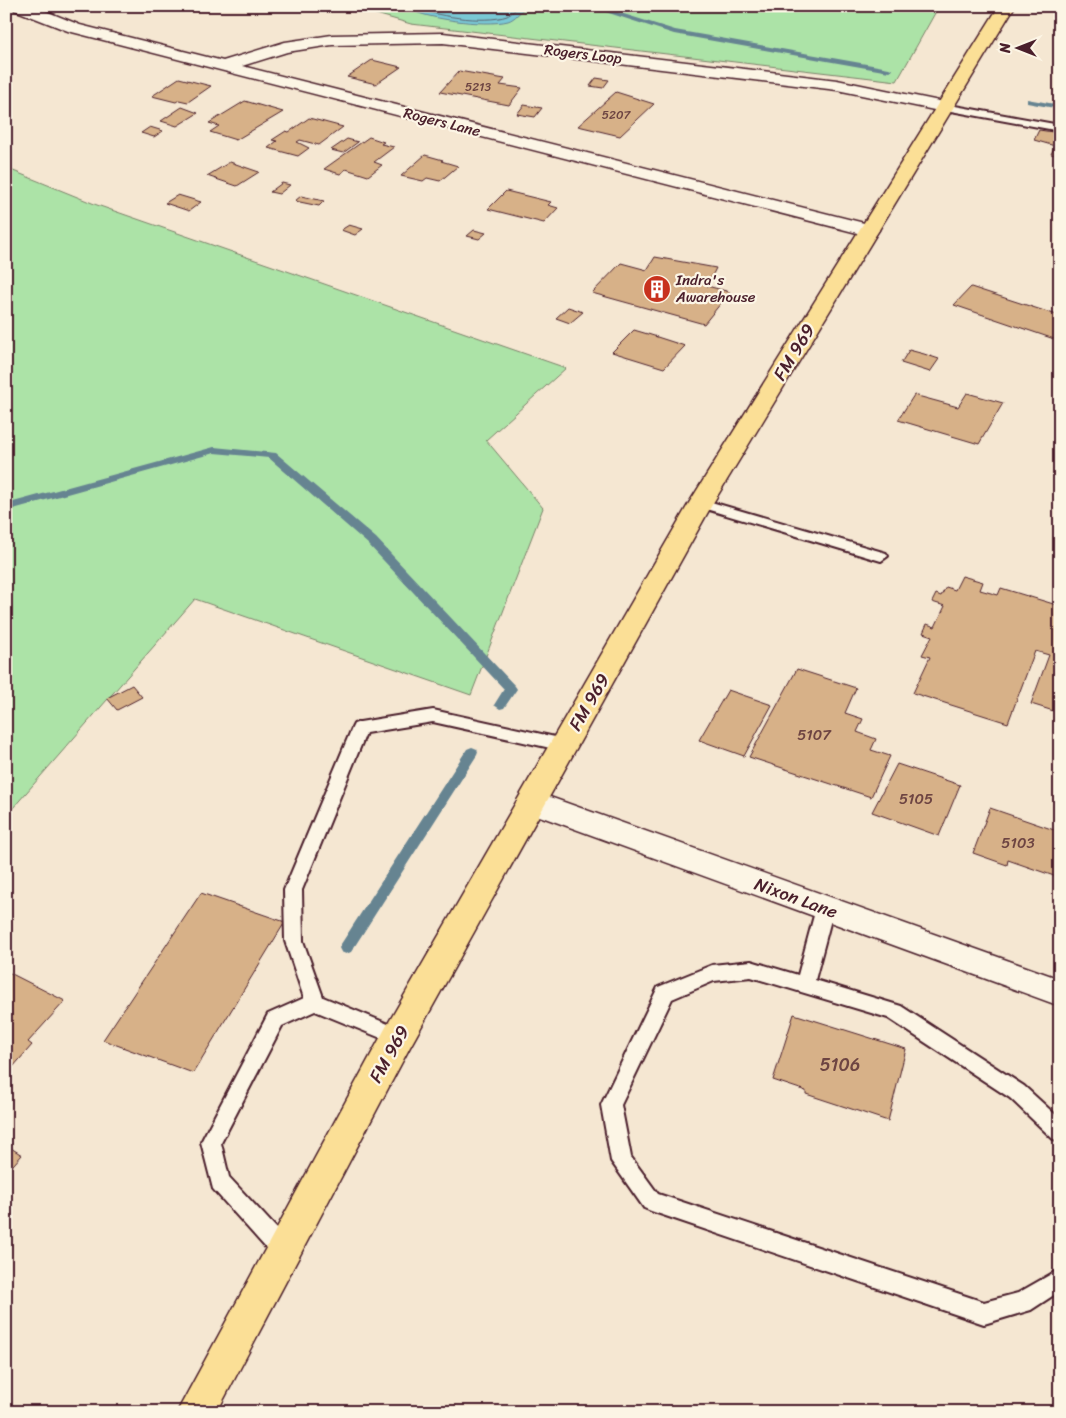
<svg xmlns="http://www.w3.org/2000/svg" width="1066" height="1418" font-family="Sriracha,sans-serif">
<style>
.green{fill:#ace3a7;stroke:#7b8169}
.water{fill:#79c8d5;stroke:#668491}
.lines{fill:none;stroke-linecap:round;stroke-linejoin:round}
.shore{stroke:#5d636f;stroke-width:1}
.stream{fill:#668491;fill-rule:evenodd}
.building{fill:#d7b188;stroke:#4a1f2b}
.lane-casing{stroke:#4a1f2b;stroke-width:4}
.street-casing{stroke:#4a1f2b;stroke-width:3}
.primary-casing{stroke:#4a1f2b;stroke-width:3}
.lane{fill:#fcf5e5;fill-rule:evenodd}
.street{fill:#fcf5e5;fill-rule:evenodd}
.primary{fill:#fbdf96;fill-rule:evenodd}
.labels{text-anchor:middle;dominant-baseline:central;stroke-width:4.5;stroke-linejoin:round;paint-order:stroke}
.far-number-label{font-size:12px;fill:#6d4442}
.far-street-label{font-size:15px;fill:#4a1f2b;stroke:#fcf5e5}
.far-poi-label{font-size:15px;fill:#4a1f2b;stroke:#fcf5e5;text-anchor:start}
.number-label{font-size:15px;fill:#6d4442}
.street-label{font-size:18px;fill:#4a1f2b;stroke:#fcf5e5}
.near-number-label{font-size:18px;fill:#6d4442}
</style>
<rect width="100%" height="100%" fill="#f5e7d2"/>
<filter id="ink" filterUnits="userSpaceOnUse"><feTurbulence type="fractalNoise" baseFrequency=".02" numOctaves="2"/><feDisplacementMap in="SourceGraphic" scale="10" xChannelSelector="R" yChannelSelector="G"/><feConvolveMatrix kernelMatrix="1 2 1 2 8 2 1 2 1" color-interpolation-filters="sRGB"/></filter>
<g filter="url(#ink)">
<!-- green -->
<path class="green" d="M348,6H939L897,81L411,24Z
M6,168L97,205L566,368L486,440L543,508L471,695L195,599L6,816Z"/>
<!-- water -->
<path class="water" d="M403,6H526C521,11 515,19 508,21C486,27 421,19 403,6Z"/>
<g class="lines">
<!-- shore -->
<path class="shore" d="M411,6C432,16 485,24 507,16C512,14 515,9 519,6
M433,6L484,11L509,6"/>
<!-- stream -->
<path class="stream" d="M587,6H598L675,30L889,68L893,70L889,72L674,34Z
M1027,99L1060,105V109L1027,103Z
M214,447L276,453L376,538L515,686L517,689L504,708L500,709L494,705L504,689L368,544L269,458L214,453L6,511V504Z
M472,747L477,749L478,752L477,755L351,952L346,954L341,952L339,948L341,944L467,749Z"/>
</g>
<!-- building -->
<path class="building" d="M372,60L401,67L376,84L347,77Z
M459,71L505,79L500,85L522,88L509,105L440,92Z
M179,78L211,86L188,102L179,100L176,102L152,96Z
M596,78L609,80L603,88L590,86Z
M616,92L654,104L620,136L578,126Z
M245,101L283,112L236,140L210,132L219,126L209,123Z
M524,105L542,108L535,117L517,114Z
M182,107L198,113L177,126L161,121Z
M309,118L343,127L319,145L300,140L297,142L309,148L298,156L268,148L277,141L272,140L286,131L289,132Z
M150,127L163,131L154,137L141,133Z
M1039,130L1060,133V156L1051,154L1055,146L1034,140Z
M369,137L384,142L381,144L394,147L374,162L382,165L368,176L346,169L340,174L324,169Z
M347,139L358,142L343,153L331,150Z
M425,155L443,160L441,161L458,166L440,181L427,178L423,181L401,176Z
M230,162L259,172L237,186L207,176Z
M282,183L290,185L279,194L270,192Z
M506,191L551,202L548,205L558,208L544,223L488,209Z
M178,195L201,202L189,211L165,203Z
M301,196L324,201L319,206L295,201Z
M349,225L363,229L355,235L341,230Z
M474,230L486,233L479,239L467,236Z
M655,257L716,268L707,286L730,292L704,324L592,293L621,263L647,270Z
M971,287L1060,316V341L954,305Z
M568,307L583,312L570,323L556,318Z
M634,330L651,335L685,346L664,368L612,352Z
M909,350L924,354L939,359L930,372L901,363Z
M967,393L1003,403L979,444L898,420L914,395L958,407Z
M962,576L983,582L980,590L998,595L1001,588L1060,606V713L1031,704L1049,655L1035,651L1008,723L913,693L930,657L922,655L932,636L923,633L927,624L935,627L945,606L932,602L936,594L941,596L946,587L955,590Z
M797,669L856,688L845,713L863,719L857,732L876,739L871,750L890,756L871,797L749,757Z
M132,685L142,697L117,710L107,698Z
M728,690L772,705L744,756L699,740Z
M897,764L960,785L939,836L872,812Z
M990,808L1060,832V869L1057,877L1008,860L1007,865L973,853Z
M201,893L285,922L193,1073L103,1040Z
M8,972L65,1001L28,1042L32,1045L6,1075Z
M794,1014L906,1049L888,1121L806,1094V1091L773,1080Z
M6,1145L22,1155L6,1173Z"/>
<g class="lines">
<!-- lane casing -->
<g class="lane-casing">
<path id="lane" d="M944,104L1060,125V131L940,109L939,107Z
M701,499L886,553L888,556L881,561L696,506L694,503Z
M433,710L564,739L570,741L572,745L570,749L564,751L433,722L366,733L302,890L303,941L323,997L405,1031L408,1037L405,1043L398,1045L315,1011L282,1026L221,1143L229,1177L290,1243L293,1250L290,1257L282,1260L274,1257L213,1189L201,1142L268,1014L304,998L285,941L284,890L352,728L354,724L360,722Z
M825,901L831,903L834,908L815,980L901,1006L1024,1086L1060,1119V1141L1053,1139L1010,1098L888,1018L751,977L714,981L672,999L621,1105L631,1157L658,1194L984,1302L1018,1293L1060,1269V1291L1031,1310L984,1324L651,1211L644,1208L611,1161L601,1105L658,987L712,965L751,961L798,975L816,908L819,903Z"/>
</g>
<!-- street casing -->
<g class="street-casing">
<path id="street" d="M10,6H33L80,25L223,61L285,42L332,35L443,33L837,80L944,102L950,103L953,107L950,111L944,112L837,90L443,43L332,45L287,52L242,66L876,226L879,230L876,234L869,236L68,31L12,9Z
M533,791L1060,979V1006L523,810L518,802L523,794Z"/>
</g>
<!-- primary casing -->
<g class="primary-casing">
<path id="primary" d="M999,6H1015L713,503L410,1047L217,1412H177L386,1027L689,503Z"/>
</g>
<!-- lane -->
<use href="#lane" class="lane"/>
<!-- street -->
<use href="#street" class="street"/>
<!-- primary -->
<use href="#primary" class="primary"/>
</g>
</g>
<!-- icons -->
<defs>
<g id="building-disc" transform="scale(1.4375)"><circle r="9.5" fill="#c8321e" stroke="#fcf5e5"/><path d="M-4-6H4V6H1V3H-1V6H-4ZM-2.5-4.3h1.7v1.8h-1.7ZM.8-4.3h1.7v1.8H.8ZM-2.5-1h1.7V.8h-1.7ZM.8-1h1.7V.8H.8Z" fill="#fff"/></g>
</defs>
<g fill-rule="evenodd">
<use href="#building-disc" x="657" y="289"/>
</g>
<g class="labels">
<!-- far-number labels -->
<g class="far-number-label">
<text x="478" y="87">5213</text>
<text x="616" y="115">5207</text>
</g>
<!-- far-street labels -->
<g class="far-street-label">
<text transform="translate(583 54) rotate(7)">Rogers Loop</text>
<text transform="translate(442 122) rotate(14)">Rogers Lane</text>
</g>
<!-- far-poi labels -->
<g class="far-poi-label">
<text x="676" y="280">Indra's<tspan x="676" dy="17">Awarehouse</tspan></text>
</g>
<!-- number labels -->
<g class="number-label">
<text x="814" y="735">5107</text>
<text x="916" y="799">5105</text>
<text x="1018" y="843">5103</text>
</g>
<!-- street labels -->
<g class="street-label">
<text transform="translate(794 352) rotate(-59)">FM 969</text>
<text transform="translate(589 702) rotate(-60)">FM 969</text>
<text transform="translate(796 898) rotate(20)">Nixon Lane</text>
<text transform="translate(389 1054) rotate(-61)">FM 969</text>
</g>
<!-- near-number labels -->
<g class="near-number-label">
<text x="840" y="1065">5106</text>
</g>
</g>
<!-- margin -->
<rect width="1066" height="1418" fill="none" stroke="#fcf5e5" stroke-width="25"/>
<rect x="12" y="12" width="1041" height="1393" fill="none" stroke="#4a1f2b" stroke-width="2" filter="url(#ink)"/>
<!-- north arrow -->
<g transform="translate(1018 48) rotate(270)" stroke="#fcf5e5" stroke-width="4" paint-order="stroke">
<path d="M0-4L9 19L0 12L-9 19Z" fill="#4a1f2b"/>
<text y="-8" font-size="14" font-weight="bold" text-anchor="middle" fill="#4a1f2b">N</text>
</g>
</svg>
